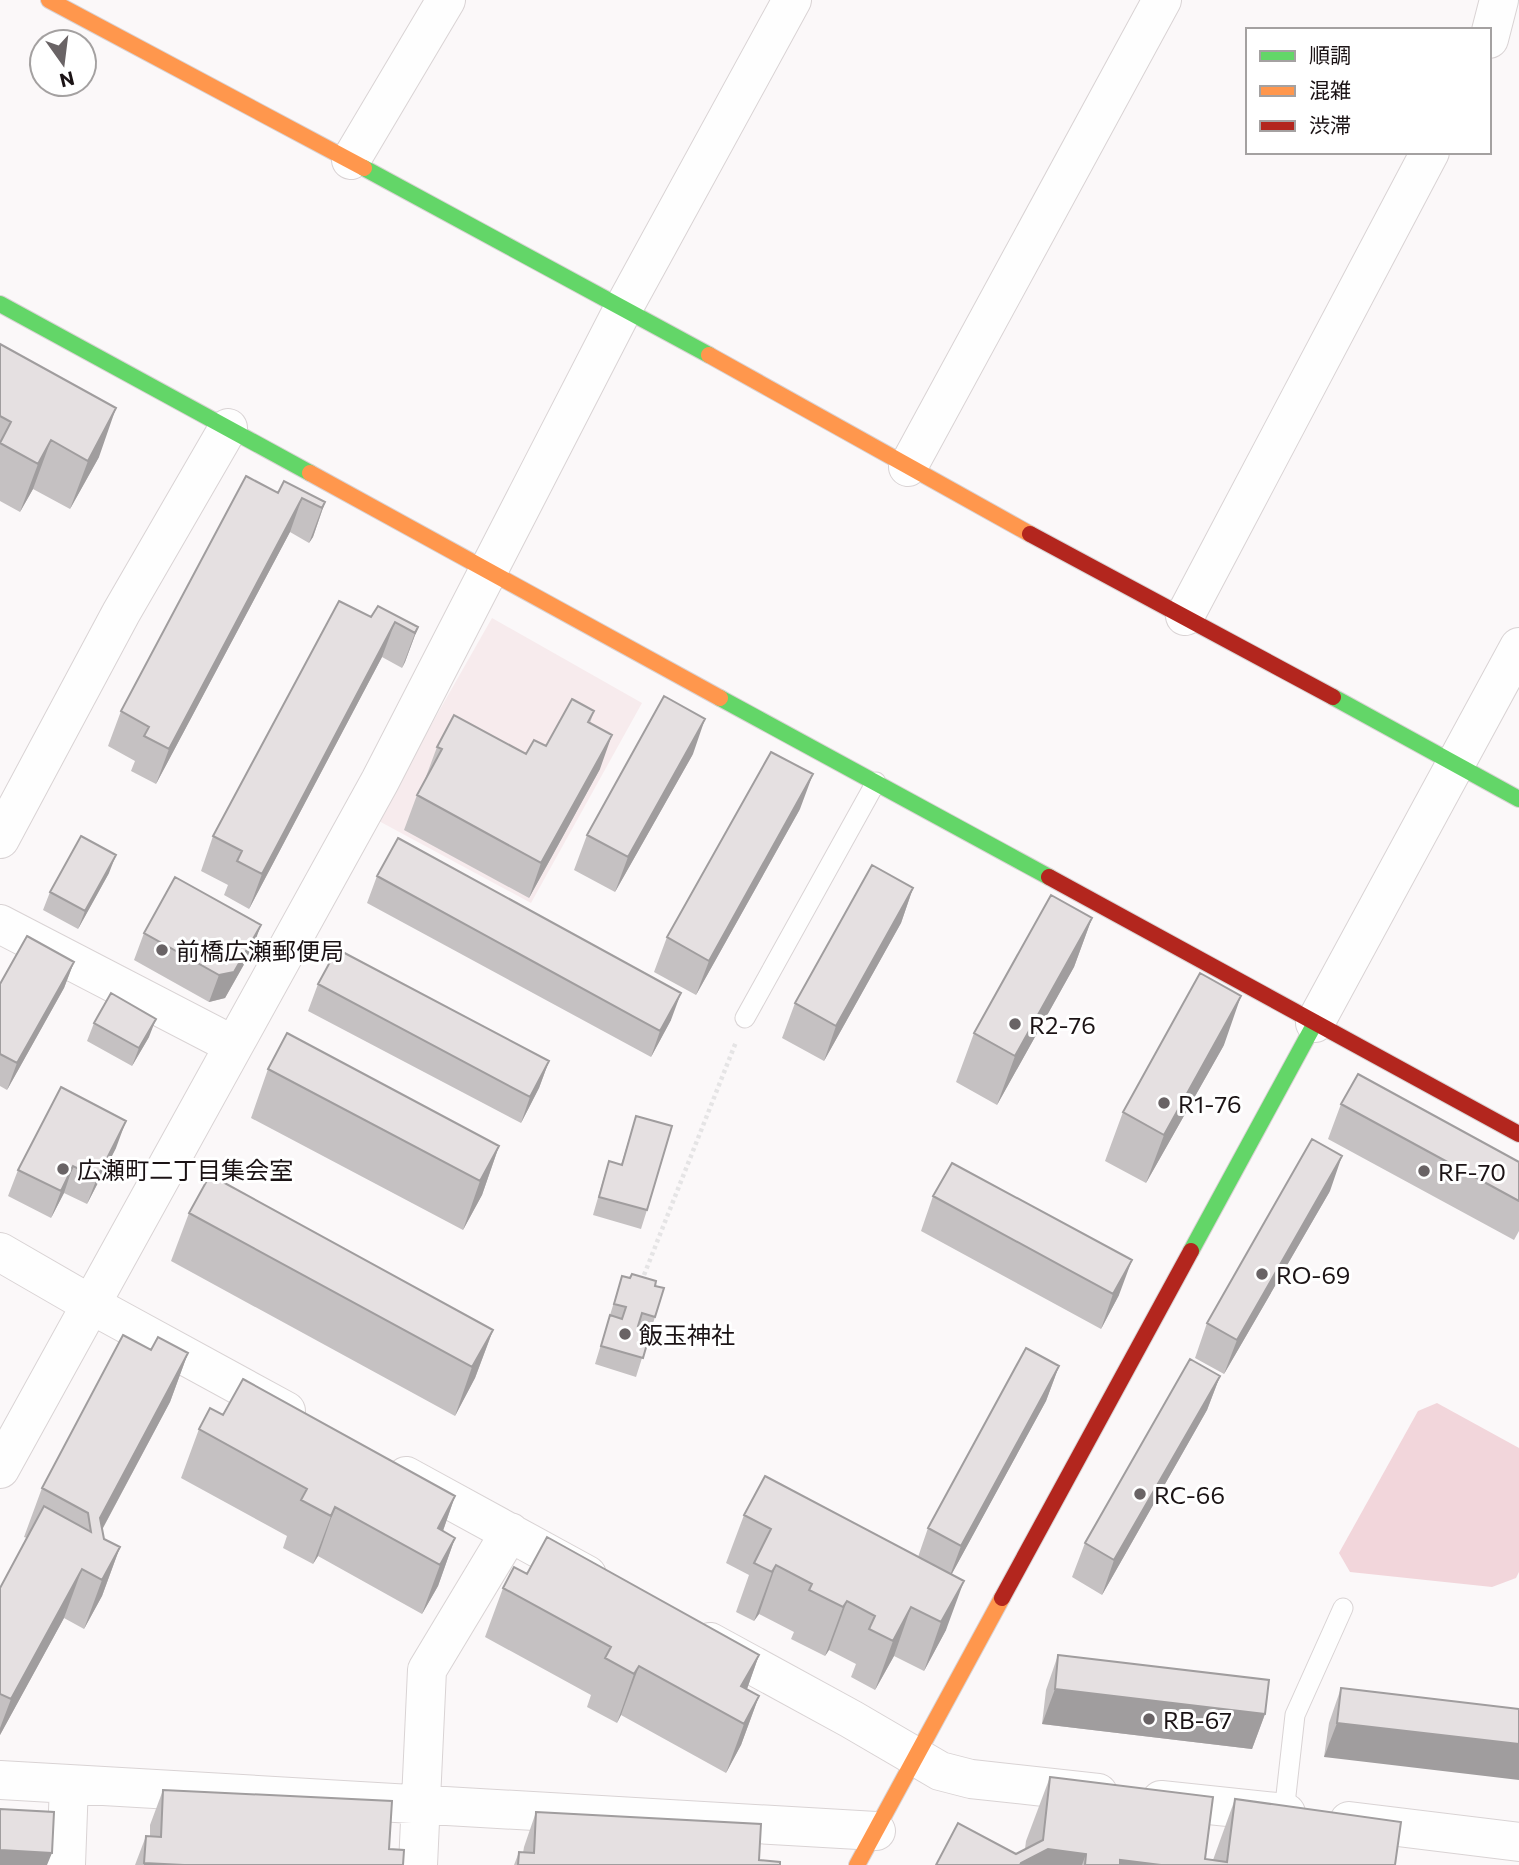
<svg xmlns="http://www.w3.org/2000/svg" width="1519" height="1865" font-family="Commissioner,'Noto Sans JP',sans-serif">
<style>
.built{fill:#f7ebed}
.green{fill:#f2d6db}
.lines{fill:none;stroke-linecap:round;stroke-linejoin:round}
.lane-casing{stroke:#d9d3d4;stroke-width:21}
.street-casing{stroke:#d9d3d4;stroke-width:40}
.fast-casing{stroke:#d9d3d4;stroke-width:18}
.slow-casing{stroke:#d9d3d4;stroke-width:18}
.jam-casing{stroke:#d9d3d4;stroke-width:18}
.path{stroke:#e5e4e5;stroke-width:4.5;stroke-dasharray:3.5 3.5;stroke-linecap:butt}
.lane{stroke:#fefefe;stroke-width:19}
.street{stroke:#fefefe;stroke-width:38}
.fast{stroke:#63d668;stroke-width:16}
.slow{stroke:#ff974d;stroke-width:16}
.jam{stroke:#b3261e;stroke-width:16}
.wall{fill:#c5c1c2}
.shaded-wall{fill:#a09d9e}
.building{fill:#e5e0e1;stroke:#a09d9e;stroke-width:2}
.poi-dot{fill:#696365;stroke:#fff;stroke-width:2.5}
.labels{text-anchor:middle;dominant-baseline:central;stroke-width:6;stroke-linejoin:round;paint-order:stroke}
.poi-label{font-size:24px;fill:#1b1315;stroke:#fff;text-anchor:start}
</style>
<rect width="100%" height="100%" fill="#fbf8f9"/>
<!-- built -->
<path class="built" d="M492,618L642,703L531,903L377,820Z"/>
<!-- green -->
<path class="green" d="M1437,1403L1519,1448V1572L1516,1578L1492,1587L1350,1572L1339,1553L1418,1411Z"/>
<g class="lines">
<!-- lane casing -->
<g class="lane-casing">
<path id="lane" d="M745,1018L876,782
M1284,1813L1295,1715L1343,1608"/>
</g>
<!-- street casing -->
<g class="street-casing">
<path id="street" d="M1489,39L1499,0
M351,160L446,0
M908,467L1162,0
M1185,616L1430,152
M0,839L121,613L228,428
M0,924L233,1045
M1315,1023L1519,647
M0,1252L90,1304L286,1411
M0,1469L380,781L624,307L792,0
M406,1476L587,1575
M710,1642L851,1719L940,1771L971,1779L1098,1793
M0,1780L876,1831
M1161,1800L1286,1813
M1349,1821L1519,1842
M66,1865L69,1784
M418,1865L427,1670L510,1532"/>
</g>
<!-- fast casing -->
<g class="fast-casing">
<path id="fast" d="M364,168L709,355
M0,304L310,473
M1333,697L1519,799
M720,698L1049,877
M1191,1251L1315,1023"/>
</g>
<!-- slow casing -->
<g class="slow-casing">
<path id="slow" d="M49,0L364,168
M709,355L1030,534
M310,473L720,698
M857,1865L1002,1598"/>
</g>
<!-- jam casing -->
<g class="jam-casing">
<path id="jam" d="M1030,534L1333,697
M1049,877L1519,1134
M1002,1598L1191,1251"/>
</g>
<!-- path -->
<path class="path" d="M644,1275L736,1042"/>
<!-- lane -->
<use href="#lane" class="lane"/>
<!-- street -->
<use href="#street" class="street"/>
<!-- fast -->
<use href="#fast" class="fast"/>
<!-- slow -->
<use href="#slow" class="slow"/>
<!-- jam -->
<use href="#jam" class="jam"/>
</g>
<!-- wall -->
<path class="wall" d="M0,344L99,457L70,509L33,489L20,512L0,501Z
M278,493L325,502L313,537L309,543L290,532L156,784L131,771L135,761L108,746L121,711Z
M371,617L418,627L405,662L402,668L382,657L249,909L224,895L228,885L201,871L213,836Z
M594,711L590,723L600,769L529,898L404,830L417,795L424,782L437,747L526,754L546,746Z
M693,754L615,892L574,870L587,835Z
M800,809L696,995L654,972L667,937Z
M109,873L78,929L43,910L50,892Z
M377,876L671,1020L651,1057L367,903Z
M913,888L901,923L824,1061L782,1038L795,1003Z
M1092,918L1074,967L997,1105L956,1082L974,1033Z
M144,933L251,952L225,998L209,1002L134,960Z
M74,962L64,988L7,1090L0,1086V984Z
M318,984L549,1061L539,1088L521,1123L308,1011Z
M94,1023L149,1037L132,1066L87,1041Z
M1224,1045L1146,1183L1105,1161L1123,1112Z
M268,1069L499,1146L482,1195L463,1230L251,1118Z
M1341,1104L1519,1162V1231L1514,1240L1328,1139Z
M636,1116L647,1210L641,1229L593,1215L603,1180L609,1161L621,1165Z
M116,1148L87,1204L64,1193L51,1218L8,1196L18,1170Z
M1330,1191L1224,1374L1195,1358L1207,1323Z
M933,1196L1119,1295L1101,1329L921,1231Z
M189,1213L493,1330L475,1378L455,1416L171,1261Z
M622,1276L655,1286V1317L636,1377L595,1364Z
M151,1350L188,1353L170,1402L102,1530L104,1539L120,1547L102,1596L84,1629L64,1618L0,1735V1588L27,1538L24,1537L42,1488Z
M1059,1366L1046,1401L951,1575L946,1630L924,1671L894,1656L875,1690L851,1677L856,1664L829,1650L825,1656L791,1639L794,1632L759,1614L754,1621L736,1612L749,1575L726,1563L744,1515L918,1557L928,1528Z
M1220,1376L1207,1410L1102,1595L1072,1577L1085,1543Z
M223,1415L455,1496L443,1531L455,1538L438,1586L422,1614L318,1556L313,1564L283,1548L287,1536L181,1478L199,1429Z
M527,1574L759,1655L747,1689L759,1696L741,1745L726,1773L621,1715L617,1723L587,1707L591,1695L485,1637L503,1588Z
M1058,1655L1265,1714L1252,1749L1042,1724L1046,1690Z
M1341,1688L1519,1709L1324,1757L1329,1723Z
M1050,1777L1205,1859L1213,1860L1235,1799L1395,1865H936L1016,1854L1025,1849L1026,1841Z
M163,1790L389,1849L403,1865H135L146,1836H150V1825Z
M536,1812L759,1860L780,1865H514L519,1852L523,1853L524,1847Z"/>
<!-- shaded-wall -->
<path class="shaded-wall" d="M116,408L99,457L70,509L88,461Z
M51,440L33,489L20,512L38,464Z
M302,498L290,532L156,784L169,749Z
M325,502L313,537L309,543L322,508Z
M395,622L382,657L249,909L262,874Z
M418,627L405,662L402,668L415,633Z
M705,719L693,754L615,892L628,857Z
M612,735L600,769L529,898L541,863Z
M813,774L800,809L696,995L709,961Z
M116,855L109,873L78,929L85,911Z
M913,888L901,923L824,1061L836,1026Z
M1092,918L1074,967L997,1105L1015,1056Z
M261,925L251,952L225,998L209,1002L219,975Z
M74,962L64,988L7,1090L17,1063Z
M681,993L671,1020L651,1057L660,1031Z
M1241,996L1224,1045L1146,1183L1164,1135Z
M156,1019L149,1037L132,1066L139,1048Z
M549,1061L539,1088L521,1123L530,1097Z
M126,1121L116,1148L87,1204L97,1178Z
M499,1146L482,1195L463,1230L480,1181Z
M1342,1156L1330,1191L1224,1374L1237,1340Z
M73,1166L64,1193L51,1218L61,1191Z
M1132,1260L1119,1295L1101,1329L1113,1294Z
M493,1330L475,1378L455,1416L472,1367Z
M188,1353L170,1402L82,1567L100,1518Z
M1059,1366L1046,1401L948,1581L961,1546Z
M1220,1376L1207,1410L1102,1595L1114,1560Z
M455,1496L438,1545V1528Z
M335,1507L318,1556L313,1564L331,1516Z
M455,1538L438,1586L422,1614L440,1565Z
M120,1547L102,1596L84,1629L102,1580Z
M776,1565L759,1614L754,1621L772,1572Z
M82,1569L64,1618L0,1735V1728L11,1699Z
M964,1581L946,1630L924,1671L941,1622Z
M847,1601L829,1650L825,1656L843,1607Z
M911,1607L894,1656L875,1690L893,1641Z
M759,1655L742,1703L741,1686Z
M639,1666L621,1715L617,1723L634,1674Z
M1055,1689L1265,1714L1252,1749L1042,1724Z
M759,1696L741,1745L726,1773L744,1724Z
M1337,1723L1519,1744V1780L1324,1757Z
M1048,1849L1086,1854L1082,1865H1020L1021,1863Z
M0,1850L52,1853L47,1865H0Z
M1120,1860L1161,1865H1118Z
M144,1863L184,1865H144Z"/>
<!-- building -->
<path class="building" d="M0,344L116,408L88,461L51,440L38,464L0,443L11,422L0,416Z
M246,476L278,493L284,481L325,502L322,508L302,498L169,749L144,736L149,727L121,711Z
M339,601L371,617L378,606L418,627L415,633L395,622L262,874L237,861L242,851L213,836Z
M664,696L705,719L628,857L587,835Z
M572,699L594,711L588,722L612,735L541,863L417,795L442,749L437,747L454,715L526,754L534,740L546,746Z
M771,752L813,774L709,961L667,937Z
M81,836L116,855L85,911L50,892Z
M398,838L681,993L660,1031L377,876Z
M872,865L913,888L836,1026L795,1003Z
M175,877L261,925L234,972L219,975L144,933Z
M1051,895L1092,918L1015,1056L974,1033Z
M27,936L74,962L17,1063L0,1054V984Z
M337,949L549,1061L530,1097L318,984Z
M1200,973L1241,996L1164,1135L1123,1112Z
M111,993L156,1019L139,1048L94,1023Z
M287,1033L499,1146L480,1181L268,1069Z
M1358,1074L1519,1162V1201L1341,1104Z
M61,1087L126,1121L97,1178L73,1166L61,1191L18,1170Z
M636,1116L672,1126L647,1210L599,1197L609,1161L622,1165Z
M1312,1139L1342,1156L1237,1340L1207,1323Z
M952,1163L1132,1260L1113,1294L933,1196Z
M210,1175L493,1330L472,1367L189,1213Z
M632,1274L656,1281L655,1286L664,1288L655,1317L642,1313L638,1326L651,1330L643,1358L601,1346L610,1315L622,1319L626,1307L614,1304L622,1276L630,1278Z
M123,1335L151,1350L158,1337L188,1353L100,1518L104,1539L120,1547L102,1580L82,1569L11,1699L0,1694V1588L44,1506L91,1532L88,1513L42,1488Z
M1026,1348L1059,1366L961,1546L928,1528Z
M1190,1359L1220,1376L1114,1560L1085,1543Z
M243,1379L455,1496L438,1528L455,1538L440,1565L335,1507L331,1516L301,1500L307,1489L199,1429L210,1408L223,1415Z
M765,1476L964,1581L941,1622L911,1607L893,1641L869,1629L875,1616L847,1601L843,1607L809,1590L812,1584L776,1565L772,1572L754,1563L771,1529L744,1515Z
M547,1537L759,1655L741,1686L759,1696L744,1724L639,1666L634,1674L605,1658L611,1647L503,1588L514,1567L527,1574Z
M1058,1655L1269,1680L1265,1714L1055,1689Z
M1341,1688L1519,1709V1744L1337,1723Z
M1050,1777L1213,1797L1205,1859L1227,1862L1235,1799L1401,1822L1395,1865H1161L1120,1860V1865H1085L1086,1854L1048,1849L1021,1863L1020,1865H936L958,1823L1016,1854L1043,1840Z
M163,1790L392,1801L389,1849L404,1850L403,1865H184L144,1863L146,1836L161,1837Z
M0,1809L54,1812L52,1853L0,1850Z
M536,1812L761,1824L759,1860L780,1862V1865H518L519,1852L534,1853Z"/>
<!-- markers -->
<g class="poi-dot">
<circle cx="162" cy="950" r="7"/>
<circle cx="1015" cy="1024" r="7"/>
<circle cx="1164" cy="1103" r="7"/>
<circle cx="63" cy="1169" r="7"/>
<circle cx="1424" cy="1171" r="7"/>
<circle cx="1262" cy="1274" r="7"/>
<circle cx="625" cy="1334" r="7"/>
<circle cx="1140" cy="1494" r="7"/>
<circle cx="1149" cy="1719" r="7"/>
</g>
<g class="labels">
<!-- poi labels -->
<g class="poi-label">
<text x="176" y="950">前橋広瀬郵便局</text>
<text x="1029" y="1024">R2-76</text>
<text x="1178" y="1103">R1-76</text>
<text x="77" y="1169">広瀬町二丁目集会室</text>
<text x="1438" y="1171">RF-70</text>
<text x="1276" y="1274">RO-69</text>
<text x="639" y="1334">飯玉神社</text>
<text x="1154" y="1494">RC-66</text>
<text x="1163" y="1719">RB-67</text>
</g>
</g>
<!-- legend -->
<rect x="1246" y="28" width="245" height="126" fill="#ffffff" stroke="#a4a1a1" stroke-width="2"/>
<rect x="1260" y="51" width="35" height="10" fill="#63d668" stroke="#a4a1a1" stroke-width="2"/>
<text x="1309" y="63" font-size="21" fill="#1b1315">順調</text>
<rect x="1260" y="86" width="35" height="10" fill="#ff974d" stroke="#a4a1a1" stroke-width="2"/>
<text x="1309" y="98" font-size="21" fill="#1b1315">混雑</text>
<rect x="1260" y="121" width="35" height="10" fill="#b3261e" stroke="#a4a1a1" stroke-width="2"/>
<text x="1309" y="133" font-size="21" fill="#1b1315">渋滞</text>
<!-- north arrow -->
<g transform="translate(63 63) rotate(166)"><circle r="33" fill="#ffffff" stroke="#a4a1a1" stroke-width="2"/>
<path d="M0-5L12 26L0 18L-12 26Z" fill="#696365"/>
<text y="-10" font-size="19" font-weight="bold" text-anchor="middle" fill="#1b1315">N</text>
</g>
</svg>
